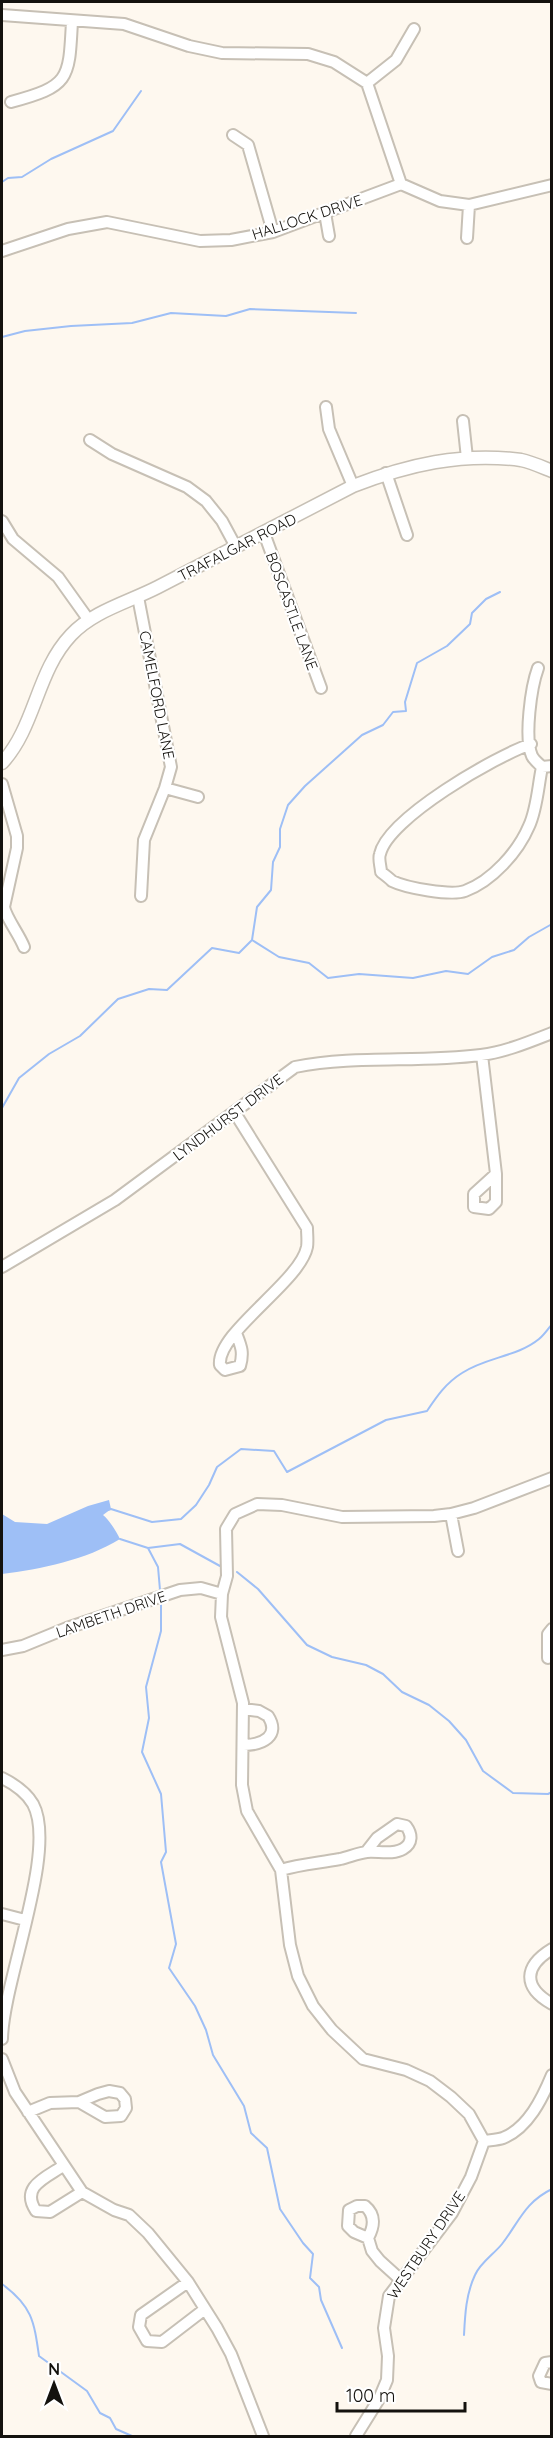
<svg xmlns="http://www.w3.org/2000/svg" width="553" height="2438" font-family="Quicksand,sans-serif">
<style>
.water{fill:#9ebff6}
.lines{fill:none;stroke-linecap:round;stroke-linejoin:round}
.stream{stroke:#9ebff6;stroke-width:2}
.minor-casing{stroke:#c7c0b5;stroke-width:14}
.tertiary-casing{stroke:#c7c0b5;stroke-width:15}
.minor{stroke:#fff;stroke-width:10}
.tertiary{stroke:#fff;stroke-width:12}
.labels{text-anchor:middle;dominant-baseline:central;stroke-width:4.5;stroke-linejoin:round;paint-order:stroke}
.street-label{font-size:15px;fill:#14120e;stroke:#fff}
</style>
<rect width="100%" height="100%" fill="#fef8ef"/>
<!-- water -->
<path class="water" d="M109,1500L111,1509L103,1515C110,1521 116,1531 120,1539C86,1560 41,1569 2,1574V1514L15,1522L47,1524L88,1506Z"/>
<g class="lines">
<!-- stream -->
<path class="stream" d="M2,182L8,178L22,177L51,159L113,131L141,91
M2,337L25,331L71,326L132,323L171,313L226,316L250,309L356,313
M252,940L279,957L309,963L328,978L359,974L413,978L446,971L468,974L492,957L514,950L529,937L552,924
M2,1108L19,1078L49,1054L80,1036L118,999L149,989L167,990L212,948L239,953L252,940L257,907L271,890L273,862L280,847V829L288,805L305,786L362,735L383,725L393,712L406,711L405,702L417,663L447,646L470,624L472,613L486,599L500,592
M108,1510L111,1509L152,1522L181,1519L196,1505L209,1485L217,1467L241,1449L274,1451L287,1472L386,1420L427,1411C437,1396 446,1383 462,1373C486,1357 517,1357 539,1339C544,1335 548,1329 552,1324
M120,1539L148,1548L180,1544L220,1566
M148,1548L158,1567L160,1590
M237,1572L258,1589L307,1645L332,1657L366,1665L383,1674L402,1692L429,1705L449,1721L466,1740L483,1771L513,1793L548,1794L552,1792
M161,1604V1631L146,1687L149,1718L142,1752L161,1794L166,1852L161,1862L176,1944L169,1968L195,2006L206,2030L213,2055L244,2106L251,2133L267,2148L280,2209L303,2243L313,2254L310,2278L319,2287L321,2300L342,2348
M2,2284C32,2306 34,2321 39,2356L87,2391L100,2413L110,2418L116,2429L132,2436
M464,2335C465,2315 466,2294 475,2275C480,2263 494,2254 502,2244C519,2222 525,2202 552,2189"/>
<!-- minor casing -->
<g class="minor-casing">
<path id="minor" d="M2,15L124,24L189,46L222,53L308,54L334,62L367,83L401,184L440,201L469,205L552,185
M367,83L396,60L414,29
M11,102C70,86 69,80 72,21
M233,135L248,145L273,232
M325,213L329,236
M467,238L469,205
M2,251L68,229L107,222L200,241L231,240L273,232L401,184
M326,407L329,429L353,486
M463,421L467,458
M90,440L112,454L187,487L206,501L222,521L236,547
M386,473L407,535
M2,521L13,539L58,577L88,619
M264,533L321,688
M138,597L171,767L165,788L144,840L141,896
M538,668C531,687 524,738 532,756C534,760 539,764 542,767L552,766
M531,744C496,756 388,818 380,854C378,859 381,867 381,872C385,875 389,878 392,881C406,888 451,896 465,891C492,881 518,852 529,826C537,809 538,786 542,767
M2,784L17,836V848L4,907C6,918 19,934 24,947
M165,788L198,797
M482,1055L496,1174L474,1194V1207L489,1209L496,1202V1174
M235,1113L307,1228C307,1234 308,1241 307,1247C300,1282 216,1333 220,1365L225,1370L240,1366C244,1352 241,1346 236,1333
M2,1267L115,1200L295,1067C356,1055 419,1063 481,1055C505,1052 529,1042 552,1033
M451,1514L458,1551
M2,1650L23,1646L67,1628L180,1590L201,1588L222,1594
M548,1658V1634L552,1629
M243,1709L259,1711L268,1716C281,1736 262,1745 244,1745
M2,1778C14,1784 26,1792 33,1804C58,1850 3,1981 2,2039
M281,1870C300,1864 319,1863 340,1859C349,1857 358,1853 367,1852C378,1851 393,1855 403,1849C413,1843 412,1834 406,1826L397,1824L377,1838L366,1852
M2,1914L25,1920
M552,1949C524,1966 522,1987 552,2004
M2,2059L15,2092L82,2192L114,2210L129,2215L148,2233L188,2282L217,2328L231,2354L263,2436
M28,2112L50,2103L79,2102L105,2117L121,2116L126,2108L125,2099L120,2093L109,2091L98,2094L79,2102
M484,2141C490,2140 497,2140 503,2138C528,2128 542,2099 552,2075
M63,2166C45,2178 20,2187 36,2211L50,2212L82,2192
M368,2238L354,2232L348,2226L349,2210L357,2206H365C376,2215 374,2227 368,2238L372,2251L380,2261L401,2280
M188,2282L141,2315L139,2327L147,2341L162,2342L205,2309
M552,2362L545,2363L539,2376L541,2382L552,2384
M356,2436L379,2399L387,2380L388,2356L384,2328L389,2296L452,2213L471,2177L484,2141L469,2114L451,2097L430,2081L406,2070L363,2059L332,2030L313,2006L298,1976L290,1945L281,1870L247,1811L242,1785L243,1703L221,1617L222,1594L227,1576L226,1529L235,1514L257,1504L282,1505L342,1517L434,1516L451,1514L474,1508L552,1478"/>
</g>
<!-- tertiary casing -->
<g class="tertiary-casing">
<path id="tertiary" d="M2,763C36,726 36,672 71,635C93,611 129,602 158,587C223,554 288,520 353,486C407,465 462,452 521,460C531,462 542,467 552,471"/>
</g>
<!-- minor -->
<use href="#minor" class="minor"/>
<!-- tertiary -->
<use href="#tertiary" class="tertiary"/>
</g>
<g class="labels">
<!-- street labels -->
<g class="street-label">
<text transform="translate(307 217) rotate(-18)">HALLOCK DRIVE</text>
<text transform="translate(237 547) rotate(-27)">TRAFALGAR ROAD</text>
<text transform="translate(292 611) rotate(70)">BOSCASTLE LANE</text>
<text transform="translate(157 695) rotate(79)">CAMELFORD LANE</text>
<text transform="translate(228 1117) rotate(-37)">LYNDHURST DRIVE</text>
<text transform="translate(111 1614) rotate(-19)">LAMBETH DRIVE</text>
<text transform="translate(426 2245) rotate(-56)">WESTBURY DRIVE</text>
</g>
</g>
<!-- border -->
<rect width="553" height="2438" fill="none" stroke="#14120e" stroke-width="6"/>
<!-- north arrow -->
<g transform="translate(54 2384)" stroke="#ffffff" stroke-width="4.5" paint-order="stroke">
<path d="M0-4.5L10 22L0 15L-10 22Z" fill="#14120e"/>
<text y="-9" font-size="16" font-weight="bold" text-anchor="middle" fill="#14120e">N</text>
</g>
<!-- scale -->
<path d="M337 2402v9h128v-9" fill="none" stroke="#14120e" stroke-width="3"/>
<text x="346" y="2402" font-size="18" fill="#14120e" stroke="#ffffff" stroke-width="4.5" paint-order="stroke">100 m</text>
</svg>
